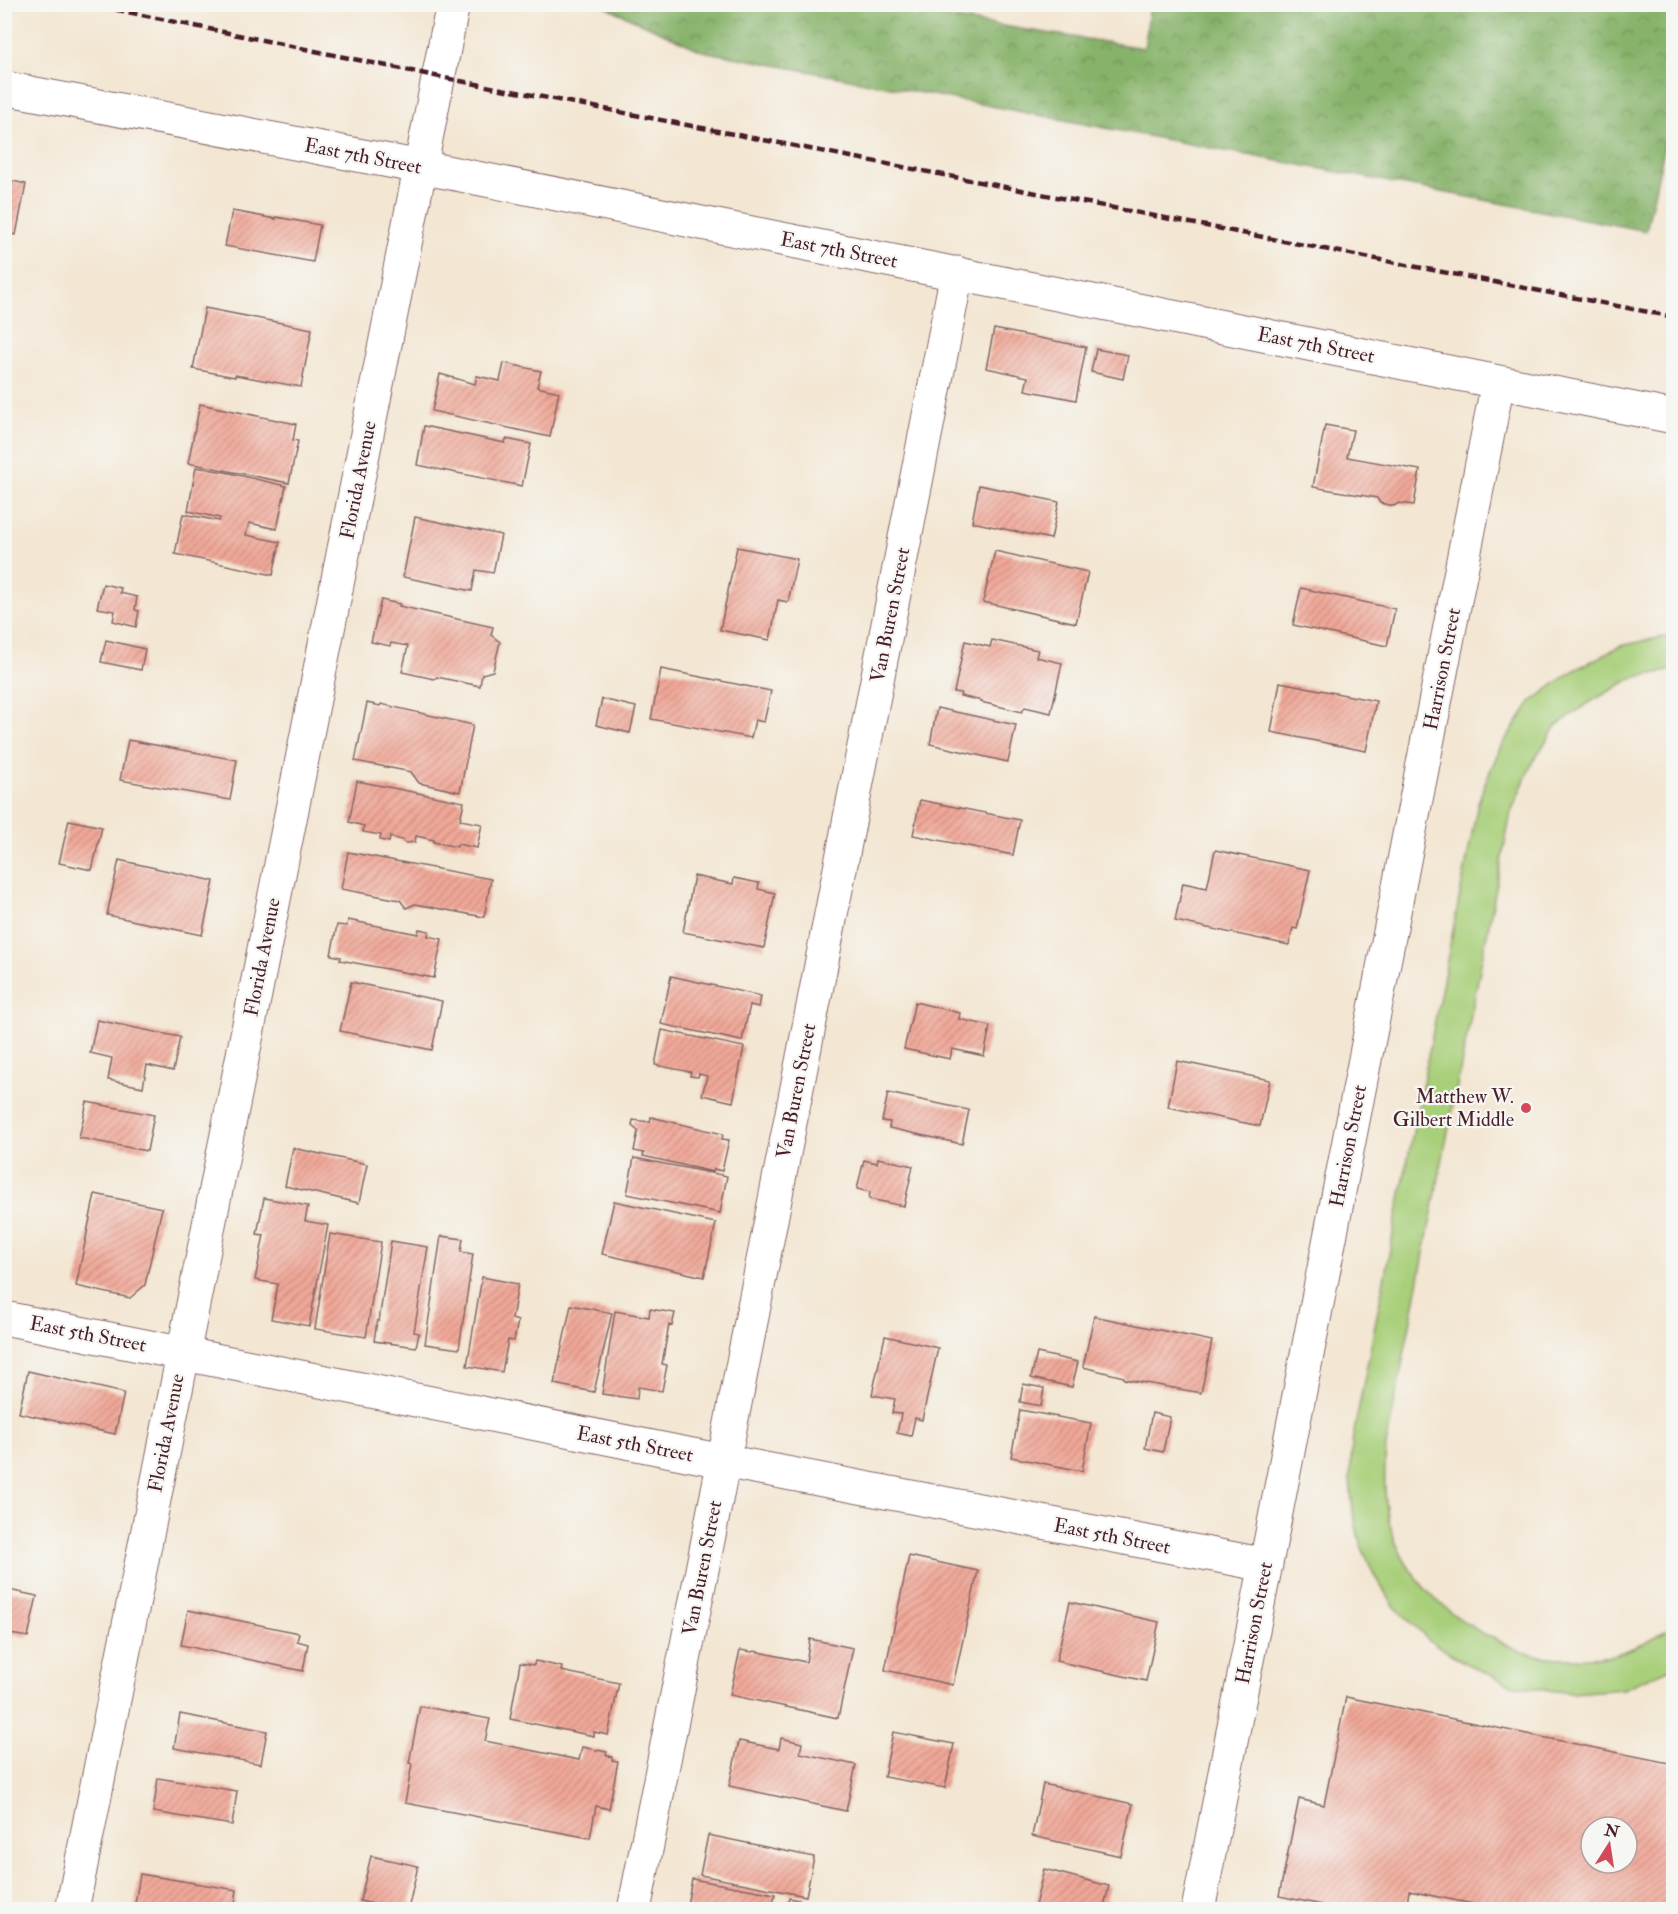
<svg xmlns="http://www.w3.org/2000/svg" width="1678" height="1914" font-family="'IM FELL Double Pica',serif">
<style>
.forest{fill:url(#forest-crowns);stroke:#68684a;stroke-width:1.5}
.park{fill:#a8cf79;stroke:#797752;stroke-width:1.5}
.building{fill:url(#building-hatch);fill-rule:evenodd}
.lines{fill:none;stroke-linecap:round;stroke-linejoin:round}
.minor-casing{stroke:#856565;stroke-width:35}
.minor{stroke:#fff;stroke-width:33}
.rail{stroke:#4a1f2b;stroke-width:4.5;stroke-dasharray:9 4.5;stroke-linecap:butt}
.poi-dot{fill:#d1495b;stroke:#f6f6f2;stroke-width:2}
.labels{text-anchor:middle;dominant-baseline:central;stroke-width:4.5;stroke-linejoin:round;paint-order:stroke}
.street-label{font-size:20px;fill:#4a1f2b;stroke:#f6f6f2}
.poi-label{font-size:20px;fill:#4a1f2b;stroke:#f6f6f2;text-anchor:end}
</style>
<defs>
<pattern id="forest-crowns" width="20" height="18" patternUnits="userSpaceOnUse" patternTransform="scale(1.5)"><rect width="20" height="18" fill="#86b269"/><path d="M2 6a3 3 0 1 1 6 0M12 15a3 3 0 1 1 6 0" fill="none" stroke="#709057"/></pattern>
<pattern id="building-hatch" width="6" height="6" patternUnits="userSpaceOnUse" patternTransform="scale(1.5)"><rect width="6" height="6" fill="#f1a999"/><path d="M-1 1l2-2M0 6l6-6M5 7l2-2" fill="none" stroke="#c5897d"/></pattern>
</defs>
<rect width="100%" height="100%" fill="#f6f6f2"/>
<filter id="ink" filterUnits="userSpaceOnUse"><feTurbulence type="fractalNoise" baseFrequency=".0167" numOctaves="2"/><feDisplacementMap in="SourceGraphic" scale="12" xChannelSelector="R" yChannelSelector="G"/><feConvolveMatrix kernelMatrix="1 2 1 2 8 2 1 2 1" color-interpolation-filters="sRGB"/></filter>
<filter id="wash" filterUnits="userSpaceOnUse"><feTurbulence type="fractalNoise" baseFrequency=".008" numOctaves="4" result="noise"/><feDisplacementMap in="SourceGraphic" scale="24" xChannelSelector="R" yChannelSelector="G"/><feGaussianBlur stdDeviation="1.35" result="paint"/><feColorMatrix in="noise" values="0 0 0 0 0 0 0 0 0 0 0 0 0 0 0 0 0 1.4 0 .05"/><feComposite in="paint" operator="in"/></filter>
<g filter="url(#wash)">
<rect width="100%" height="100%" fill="#f3e6d2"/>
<!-- forest -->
<path class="forest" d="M602,5H923L925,14L1144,48L1150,5H1673V109L1646,231L702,51Z"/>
<!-- park -->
<path class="park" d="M1673,635V670L1632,678L1587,704L1556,726L1532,763L1511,812L1386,1446C1384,1474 1383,1504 1392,1532C1408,1583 1453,1621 1501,1642C1509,1645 1517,1651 1526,1653C1546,1658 1569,1659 1589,1657C1598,1656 1608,1657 1616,1654C1637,1648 1656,1637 1673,1626V1667L1623,1689L1572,1693L1515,1686L1467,1664L1430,1641L1394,1606L1375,1577L1360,1543L1353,1513L1350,1480L1352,1442L1478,803L1485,783L1501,746L1531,702L1568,674L1620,646Z"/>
<g id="blocks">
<!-- building -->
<path class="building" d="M4,179L26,184L16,235L4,233Z
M232,211L276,219V217L320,225L313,262L225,246Z
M205,308L312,329L301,387L235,375V377L193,369Z
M994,329L1086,347L1076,400L1025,390L1028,377L986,368Z
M1096,349L1128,355L1123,379L1091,372Z
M504,363L541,371L537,387L559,392L550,437L432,411L440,374L475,384L477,376L500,381Z
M200,404L296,424L293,440L298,441L289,483L188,463Z
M1325,425L1353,430L1347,457L1420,470L1414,505L1399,503L1394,506L1380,503L1377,498L1313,487Z
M424,426L505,443L506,439L531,444L522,486L417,465Z
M196,467L230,473L286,486L277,529L249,523L246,535L280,542L273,575L175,554L183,514L219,521L220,518L188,511Z
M979,485L1059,502L1051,539L972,522Z
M415,517L501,535L493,573L476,570L472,591L403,577Z
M737,547L797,559L788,602L778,600L770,640L720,630Z
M995,551L1088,572L1076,623L983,602Z
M103,584L121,588L120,593L137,597L135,610L139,611L136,627L113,621L115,611L97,608Z
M1301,588L1395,609L1387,646L1293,625Z
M381,600L400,604L399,606L493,627L491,635L500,642L493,671L482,674L480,686L437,677L434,679L402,672L408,646L391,643L390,646L371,642Z
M106,640L145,649L141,670L101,662Z
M992,640L1038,650L1036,657L1062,663L1051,713L1025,707L1022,712L981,702L982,701L960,696L961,693L954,692L965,641L990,647Z
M661,669L771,691L764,722L755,720L751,738L651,719Z
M1280,682L1376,701L1366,751L1271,732Z
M602,699L636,707L630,733L596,725Z
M367,703L380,706L381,704L473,725L460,792L419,783L411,772L355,761Z
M937,708L1016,725L1008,762L930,744Z
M128,740L237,760L230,800L120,780Z
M357,781L464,802L460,820L482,824L477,848L458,844L457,847L433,842L434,840L416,836L415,842L406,843L402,840L390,837L389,842L380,840L381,835L363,832L364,826L349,822Z
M920,800L1020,820L1013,855L913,835Z
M69,820L102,827L92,870L59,863Z
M1215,850L1310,870L1297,929L1293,928L1289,945L1175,921L1183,883L1207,888Z
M348,852L491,879L484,917L415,904L406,908L400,900L341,889Z
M119,860L214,881L202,935L107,915Z
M694,876L733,884L734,878L759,883L758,889L775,893L764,948L683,932Z
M348,920L418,934L419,929L429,931L428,936L442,939L434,978L340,960L341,957L331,955L337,925L347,926Z
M671,976L761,996L759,1007L750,1005L742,1041L661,1024Z
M351,982L442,1001L432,1050L340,1031Z
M915,1002L960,1013L959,1019L990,1026L984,1056L952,1049L950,1059L904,1049Z
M97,1020L180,1037L173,1071L147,1065L143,1087L108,1080L112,1058L90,1053Z
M662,1030L744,1047L733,1102L702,1095L707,1076L699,1074L698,1077L690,1076L691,1072L655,1065Z
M1177,1061L1270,1080L1260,1126L1168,1107Z
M888,1093L969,1110L962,1144L889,1128L890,1122L882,1121Z
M87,1102L154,1115L147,1151L79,1138Z
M651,1117L723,1134L722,1139L729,1140L722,1171L714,1169L713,1172L643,1156L644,1153L634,1151L638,1131L632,1126L633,1120L650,1122Z
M293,1148L367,1164L359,1203L285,1186Z
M634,1158L727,1176L720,1213L627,1194Z
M878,1158L913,1166L904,1206L869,1199L870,1192L857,1189L864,1160L877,1163Z
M95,1194L162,1208L145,1285L130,1298L76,1286Z
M264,1198L308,1206L305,1221L328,1225L309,1326L271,1319L278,1284L255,1280L264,1235L257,1234Z
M614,1201L716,1223L704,1277L602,1254Z
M330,1234L381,1242L366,1337L315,1329Z
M441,1236L463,1239L461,1252L473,1254L459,1349L425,1344Z
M391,1241L428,1247L414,1332L419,1333L416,1347L374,1341L377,1321H379Z
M482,1277L518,1284L512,1319L518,1321L514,1341L508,1340L502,1372L467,1366Z
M571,1305L612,1313L594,1392L554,1384Z
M650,1309L675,1313L672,1326L669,1325L662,1364L667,1365L662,1391L638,1387L637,1399L602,1394L615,1311L649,1317Z
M1094,1316L1212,1341L1201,1393L1124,1379V1377L1083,1367Z
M885,1336L938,1348L922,1420L915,1418L911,1436L897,1433L901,1414L892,1413L895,1399L872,1395Z
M1037,1353L1078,1362L1072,1387L1031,1378Z
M28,1371L124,1393L115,1434L19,1413Z
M1023,1384L1044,1388L1041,1406L1020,1402Z
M1020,1410L1091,1423L1082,1471L1011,1457Z
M1152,1413L1170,1417L1163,1452L1145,1448Z
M909,1556L978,1571L953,1685L885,1670Z
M4,1589L37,1596L28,1637L4,1633Z
M1070,1602L1159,1622L1146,1681L1056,1661Z
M188,1610L299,1633L297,1641L308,1644L303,1671L181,1645Z
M810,1639L853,1648L838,1718L730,1695L740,1650L753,1652L754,1651L806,1662Z
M535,1661L562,1667L561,1671L619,1683L608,1735L594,1732V1736L510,1719L520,1663L534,1665Z
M1346,1697L1674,1764V1910H1516L1503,1907L1502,1910L1409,1891L1407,1904L1393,1901L1391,1910H1346L1279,1896L1299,1799L1324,1805ZM1591,1827H1627V1863H1591Z
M420,1706L490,1719L485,1741L579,1760L582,1747L607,1752L606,1755L612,1757V1760L618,1761L609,1809L596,1806L590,1838L405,1803L412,1764L409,1763Z
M180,1714L267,1731L261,1764L174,1748Z
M893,1732L954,1744L945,1788L884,1777Z
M781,1738L802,1743L800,1753L856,1765L846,1811L729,1786L739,1741L779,1749Z
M158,1778L237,1791L232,1825L153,1812Z
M1043,1784L1133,1804L1121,1856L1032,1836Z
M708,1835L814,1857L806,1896L700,1875Z
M371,1856L418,1866L408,1910H397L360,1901Z
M1044,1869L1109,1886L1103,1910H1034Z
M140,1874L237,1890L234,1910H134Z
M692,1879L775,1894L772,1910H686Z
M789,1898L822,1905L821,1910H786Z"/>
</g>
</g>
<g filter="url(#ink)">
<use href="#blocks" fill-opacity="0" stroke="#856565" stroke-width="1.5"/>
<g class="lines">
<!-- minor casing -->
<g class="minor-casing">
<path id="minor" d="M4,88L421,167L1674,417
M4,1318L687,1454L1266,1565
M72,1910L453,4
M634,1910L716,1500L957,273
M1198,1910L1498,382"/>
</g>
<!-- minor -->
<use href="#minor" class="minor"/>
<!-- rail -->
<path class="rail" d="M89,4L440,77L1674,317"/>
</g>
</g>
<!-- markers -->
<circle class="poi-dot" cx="1526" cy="1108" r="6"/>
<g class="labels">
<!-- street labels -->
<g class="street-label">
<text transform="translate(363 156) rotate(11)">East 7th Street</text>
<text transform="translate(839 250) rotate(11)">East 7th Street</text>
<text transform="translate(1316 345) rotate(11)">East 7th Street</text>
<text transform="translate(358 480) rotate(-79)">Florida Avenue</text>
<text transform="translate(890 615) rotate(-79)">Van Buren Street</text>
<text transform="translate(1442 669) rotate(-79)">Harrison Street</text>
<text transform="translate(262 957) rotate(-79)">Florida Avenue</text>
<text transform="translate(796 1091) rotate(-79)">Van Buren Street</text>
<text transform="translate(1348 1146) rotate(-79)">Harrison Street</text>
<text transform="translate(88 1334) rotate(11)">East 5th Street</text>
<text transform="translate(166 1433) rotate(-79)">Florida Avenue</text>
<text transform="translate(635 1444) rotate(11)">East 5th Street</text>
<text transform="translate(1112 1536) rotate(11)">East 5th Street</text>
<text transform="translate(702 1568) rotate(-79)">Van Buren Street</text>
<text transform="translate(1254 1623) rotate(-79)">Harrison Street</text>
</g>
<!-- poi labels -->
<g class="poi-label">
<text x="1514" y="1096">Matthew W.<tspan x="1514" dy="23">Gilbert Middle</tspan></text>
</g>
</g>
<!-- margin -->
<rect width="1678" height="1914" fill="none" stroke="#f6f6f2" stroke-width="24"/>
<!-- north arrow -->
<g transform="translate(1609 1845) rotate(12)"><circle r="28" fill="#f6f6f2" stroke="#b1a0a2" stroke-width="1.5"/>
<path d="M0-4.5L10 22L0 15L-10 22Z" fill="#d1495b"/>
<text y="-9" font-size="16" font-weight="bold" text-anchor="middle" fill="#4a1f2b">N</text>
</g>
</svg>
